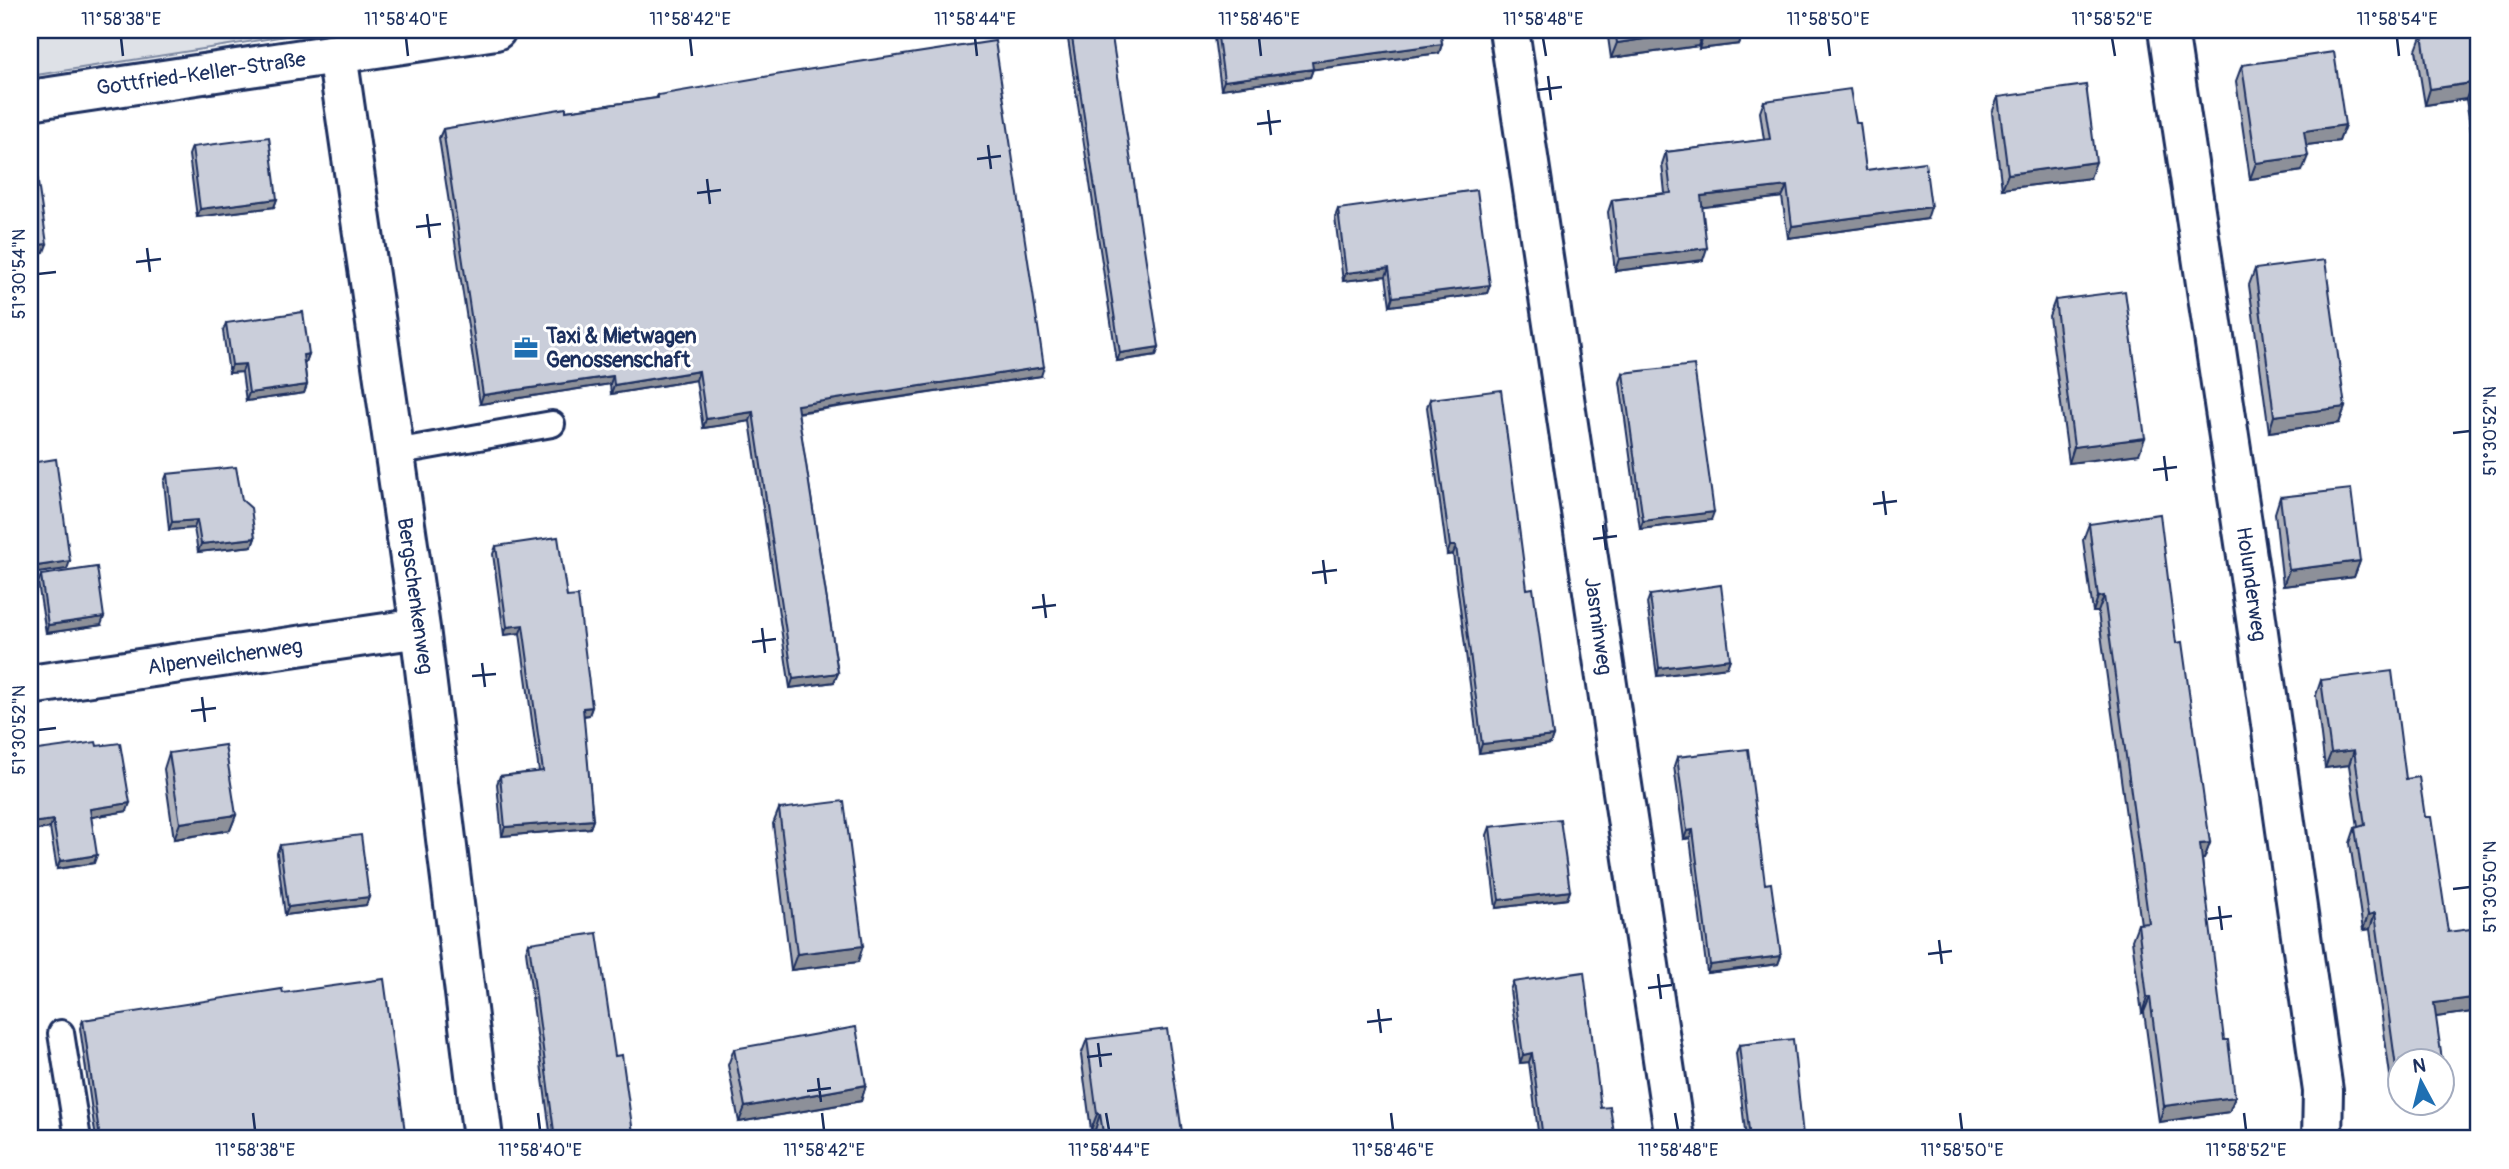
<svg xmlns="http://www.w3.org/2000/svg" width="2509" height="1169" font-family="Pangolin,sans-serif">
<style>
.green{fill:#dee1e7;stroke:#7c88a2;stroke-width:2}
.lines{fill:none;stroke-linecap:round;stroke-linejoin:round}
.service-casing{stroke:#1b2f5e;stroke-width:30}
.minor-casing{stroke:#1b2f5e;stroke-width:44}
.tertiary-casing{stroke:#1b2f5e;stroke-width:44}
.service{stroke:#fff;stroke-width:24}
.minor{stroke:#fff;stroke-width:38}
.tertiary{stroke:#fff;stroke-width:38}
.wall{fill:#aeb1bb;stroke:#1b2f5e;stroke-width:2}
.shaded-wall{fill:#8d9099;stroke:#1b2f5e;stroke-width:2}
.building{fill:#caceda;stroke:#1b2f5e;stroke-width:2}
.ticks{fill:none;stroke:#1b2f5e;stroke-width:2.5}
.labels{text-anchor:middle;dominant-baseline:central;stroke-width:6;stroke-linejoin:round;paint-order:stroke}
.street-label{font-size:21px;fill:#1b2f5e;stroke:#fff}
.poi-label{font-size:21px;font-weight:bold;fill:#1b2f5e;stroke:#fff;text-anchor:start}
.neatline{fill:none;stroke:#1b2f5e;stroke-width:2.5}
.ticks-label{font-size:18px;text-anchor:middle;fill:#1b2f5e}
</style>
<rect width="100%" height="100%" fill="#fff"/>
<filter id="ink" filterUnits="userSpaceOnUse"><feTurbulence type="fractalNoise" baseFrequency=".0143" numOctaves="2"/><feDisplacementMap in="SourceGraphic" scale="14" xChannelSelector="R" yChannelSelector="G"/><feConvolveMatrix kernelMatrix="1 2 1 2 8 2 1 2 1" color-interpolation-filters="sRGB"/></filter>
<g filter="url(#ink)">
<!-- green -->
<path class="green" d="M30,30H318V31L30,76Z"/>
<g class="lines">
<!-- service casing -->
<g class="service-casing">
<path id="service" d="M395,452L552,424
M61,1033L78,1139"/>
</g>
<!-- minor casing -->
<g class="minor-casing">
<path id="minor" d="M1509,30L1675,1139
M2168,30L2252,590L2323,1091L2322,1139
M337,54L420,628L483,1139
M30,685L420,628"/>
</g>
<!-- tertiary casing -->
<g class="tertiary-casing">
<path id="tertiary" d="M30,100L496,30"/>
</g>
<!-- service -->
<use href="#service" class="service"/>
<!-- minor -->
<use href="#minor" class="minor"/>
<!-- tertiary -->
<use href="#tertiary" class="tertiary"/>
</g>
<!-- wall -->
<path class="wall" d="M1213,30H1440L1442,44L1439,53L1313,69L1310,77L1221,89Z
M1607,30H1744L1739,44L1699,49L1698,46L1611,58Z
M2479,30V144L2473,145L2466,99L2425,105L2416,50L2422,34Z
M1071,31L1159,347L1156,355L1117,361L1068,39Z
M2242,65L2345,125L2339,141L2306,145L2302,171L2250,179L2236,81Z
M658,95L1041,376L798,413L838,673L834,682L790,688L750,421L703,428L696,380L611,394L610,384L480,404L439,138L443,129L656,98Z
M1998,97L2090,178L2002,189L1992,113Z
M1764,101L1856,123L1866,170L1927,219L1788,238L1782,197L1702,207L1703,260L1615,271L1608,212L1612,200L1665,193L1662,164L1666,152L1764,140L1760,112Z
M192,147L277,199L274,207L197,217L189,155Z
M1338,209L1490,285L1487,293L1390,306L1386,276L1343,281L1335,217Z
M2255,269L2345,407L2339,423L2269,432L2249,285Z
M2055,300L2139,454L2069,463L2049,316Z
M226,323L309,354L306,362L304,363L307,385L304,393L246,401L242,372L229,373L223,331Z
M1623,373L1711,520L1640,529L1620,382Z
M1430,399L1527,589L1553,736L1550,744L1479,753L1453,554L1447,555L1427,407Z
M167,474L242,500L255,538L252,546L198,552L194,528L169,530L164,482Z
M2280,497L2360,561L2354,577L2283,586L2275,513Z
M2089,524L2176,643L2210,843L2204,859H2202L2229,1112L2159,1122L2144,1012L2142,1013L2132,940L2138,924H2141L2098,612H2093L2083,540Z
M496,546L567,597L592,707L589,715L583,716L593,820L590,828L502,836L497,784L500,776L539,772L520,633L504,635L493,554Z
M41,575L101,625L46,633L38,583Z
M1650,595L1730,659L1727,667L1657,676L1647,603Z
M2321,680L2406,779L2425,817L2448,932L2479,1011L2436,1017L2400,1060V1089L2392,1090L2370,929L2363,930L2350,843L2355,828L2358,827L2349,765L2325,768L2316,695Z
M97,746L127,811L91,817L94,863L57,869L50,828L30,831V751Z
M169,753L236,815L230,830L174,839L164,769Z
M1677,757L1765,884L1781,956L1778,964L1707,973L1690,838L1684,839L1674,766Z
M779,809L858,962L791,970L773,824Z
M1490,827L1570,891L1567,899L1496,908L1487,835Z
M280,845L369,897L366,905L285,915L277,853Z
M529,943L633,1133L631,1139H551L526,951Z
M1513,982L1601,1108L1615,1139H1539L1529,1062L1520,1063L1510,990Z
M283,993L406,1139H96L80,1028L83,1020Z
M1087,1039L1183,1139H1096L1095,1130H1091L1081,1055Z
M1739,1045L1802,1139H1746L1736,1053Z
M734,1049L866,1085L861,1101L739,1122L728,1065Z"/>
<!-- shaded-wall -->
<path class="shaded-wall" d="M1559,30H1581L1558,33Z
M1704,30L1698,46L1611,58L1617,43Z
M1730,30H1744L1739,44L1699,49L1704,33Z
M1442,44L1439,53L1309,70L1312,62Z
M1313,69L1310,77L1221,89L1224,81Z
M2472,83L2466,99L2425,105L2430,89Z
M2345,125L2339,141L2298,146L2304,131Z
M2479,129V144L2473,145Z
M2308,156L2302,171L2250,179L2256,163Z
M2096,162L2090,178L2002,189L2008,174Z
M1787,186L1782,197L1697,208L1701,196Z
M277,199L274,207L197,217L200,209Z
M1931,207L1927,219L1788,238L1792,226Z
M47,244L44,252L30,254V246Z
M1707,248L1703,260L1615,271L1619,259Z
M1389,268L1386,276L1343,281L1346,273Z
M1490,285L1487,293L1390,306L1393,297Z
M1159,347L1156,355L1117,361L1120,353Z
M309,354L306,362L300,363L303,355Z
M245,364L242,372L229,373L232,365Z
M1044,367L1041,376L793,413L797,405Z
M699,371L696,380L611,394L614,385Z
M613,376L610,384L480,404L483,395Z
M307,385L304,393L246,401L249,393Z
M2345,407L2339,423L2269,432L2274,416Z
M753,412L750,421L703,428L706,419Z
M2145,438L2139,454L2069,463L2074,447Z
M1714,512L1711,520L1640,529L1643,521Z
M197,520L194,528L169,530L172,522Z
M255,538L252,546L198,552L201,544Z
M1450,546H1456L1453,554L1447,555Z
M70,561L67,569L30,574V567Z
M2360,561L2354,577L2283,586L2289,570Z
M2104,596L2098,612H2093L2098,597Z
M104,617L101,625L46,633L48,625Z
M523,625L520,633L504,635L507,627Z
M1730,659L1727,667L1657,676L1659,668Z
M838,673L834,682L790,688L793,679Z
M592,707L589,715L580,716L583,708Z
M1553,736L1550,744L1479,753L1482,744Z
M2354,750L2349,765L2325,768L2331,753Z
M130,803L127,811L87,818L90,809Z
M236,815L230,830L174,839L180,823Z
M53,820L50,828L30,831V823Z
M593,820L590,828L502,836L505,827Z
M1693,830L1690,838L1684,839L1687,831Z
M2210,843L2204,859L2195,860L2200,844Z
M97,855L94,863L57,869L60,861Z
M1570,891L1567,899L1496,908L1499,900Z
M369,897L366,905L285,915L288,907Z
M2375,913L2370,929L2363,930L2368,915Z
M863,946L858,962L791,970L797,954Z
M1781,956L1778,964L1707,973L1710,965Z
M2147,997H2150L2144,1012L2142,1013Z
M2479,997V1011L2429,1018L2434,1003Z
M1532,1053L1529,1062L1520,1063L1523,1055Z
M2397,1075H2400V1089L2392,1090Z
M866,1085L861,1101L739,1122L745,1107Z
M2235,1097L2229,1112L2159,1122L2164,1106Z
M1097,1114H1100L1095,1130H1091Z
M633,1133L631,1139H593Z
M1803,1136L1802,1139H1771Z"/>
<!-- building -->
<path class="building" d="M1079,30H1111L1159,347L1120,353L1071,31Z
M1217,30H1440L1442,44L1312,62L1313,69L1224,81Z
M1615,30H1730L1704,33V30L1617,43Z
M2452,30H2479V129L2472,83L2430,89L2422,34Z
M995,41L1044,367L797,405L838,673L793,679L753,412L706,419L699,371L614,385L613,376L483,395L443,129L566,108V111L658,98V95L793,72Z
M2334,52L2345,125L2304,131L2308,156L2256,163L2242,65Z
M2086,85L2096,162L2008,174L1998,97Z
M1850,89L1856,123H1860L1866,170L1925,162L1931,207L1792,226L1787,186L1701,196L1707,248L1619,259L1612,200L1671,193L1666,152L1770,139L1764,101Z
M269,137L277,199L200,209L192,147Z
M36,169L47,244L30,246V170Z
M1477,190L1490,285L1393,297L1389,268L1346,273L1338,209Z
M2325,260L2345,407L2274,416L2255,269Z
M2125,291L2145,438L2074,447L2055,300Z
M303,312L309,354L303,355L307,385L249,393L245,364L232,365L226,323Z
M1694,365L1714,512L1643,521L1623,373Z
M1501,390L1527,589L1533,588L1553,736L1482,744L1456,546H1450L1430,399Z
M56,459L70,561L30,567V463Z
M236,467L242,500L251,508L255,538L201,544L197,520L172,522L167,474Z
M2351,489L2360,561L2289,570L2280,497Z
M2160,514L2176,643L2182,642L2210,843L2200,844L2224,1040H2228L2235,1097L2164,1106L2150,997H2147L2138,924L2149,923L2104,596L2098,597L2089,524Z
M558,537L567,597L578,596L592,707L583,708L593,820L505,827L500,776L543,771L523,625L507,627L496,546Z
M97,567L104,617L48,625L41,575Z
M1721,585L1730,659L1659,668L1650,595Z
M2392,671L2406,779L2419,777L2425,817H2431L2448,932L2479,928V997L2434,1003L2442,1060H2400V1075H2397L2375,913L2368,915L2355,828L2365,825L2354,750L2331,753L2321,680Z
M96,742L97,746L120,743L130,803L90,809L97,855L60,861L53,820L30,823V751Z
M225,745L236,815L180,823L169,753Z
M1748,749L1765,884L1771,883L1781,956L1710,965L1693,830L1687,831L1677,757Z
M844,801L863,946L797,954L779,809Z
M1560,819L1570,891L1499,900L1490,827Z
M361,835L369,897L288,907L280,845Z
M597,933L615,1056L622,1055L633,1133L593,1139H555L529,943Z
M1584,972L1601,1108L1610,1107L1615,1139H1543L1532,1053L1523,1055L1513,982Z
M384,979L406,1139H100L83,1020L282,989L283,993Z
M856,1027L866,1085L745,1107L734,1049Z
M1167,1029L1183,1139H1104L1100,1114H1097L1087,1039Z
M1793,1039L1803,1136L1771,1139H1750L1739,1045Z
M2196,1132L2240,1135V1139H2195Z"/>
</g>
<!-- ticks -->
<path class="ticks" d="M121,38L123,56M406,38L408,56M690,38L692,56M975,38L977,56M1259,38L1261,56M1543,38L1546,56M1828,38L1830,56M2112,38L2115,56M2397,38L2399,56M1548,76L1551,100M1537,90L1562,87M1268,110L1271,135M1257,124L1281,121M988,145L991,169M977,159L1001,156M707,179L710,204M697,193L721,190M427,214L430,238M416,227L441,224M147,248L150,272M136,262L161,259M38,274L56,272M2453,433L2470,431M2164,456L2167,481M2153,470L2177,467M1883,491L1886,515M1873,504L1897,501M1603,525L1606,550M1593,539L1617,536M1323,560L1326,584M1312,573L1337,570M1043,594L1046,618M1032,608L1056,605M762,628L765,653M752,642L776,639M482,663L485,687M472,676L496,674M202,697L205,722M191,711L216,708M38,730L56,728M2453,889L2470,887M2219,906L2222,930M2208,919L2232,916M1939,940L1942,964M1928,954L1952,951M1658,974L1661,999M1648,988L1672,985M1378,1009L1381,1033M1367,1022L1392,1019M1098,1043L1101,1067M1087,1057L1112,1054M818,1078L821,1102M807,1091L831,1088M253,1113L255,1130M538,1113L540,1130M822,1113L824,1130M1106,1113L1109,1130M1391,1113L1393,1130M1675,1113L1678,1130M1960,1113L1962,1130M2244,1113L2246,1130"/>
<!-- icons -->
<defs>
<g id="office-bare" transform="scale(1.89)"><path d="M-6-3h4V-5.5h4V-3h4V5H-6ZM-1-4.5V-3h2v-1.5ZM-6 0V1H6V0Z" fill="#1f6fb2" stroke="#fff" stroke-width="2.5" paint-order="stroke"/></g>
</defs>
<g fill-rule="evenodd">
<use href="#office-bare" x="526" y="348"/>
</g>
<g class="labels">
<!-- street labels -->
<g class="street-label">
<text transform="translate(201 74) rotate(-8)">Gottfried-Keller-Straße</text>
<text transform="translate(2251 584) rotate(82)">Holunderweg</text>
<text transform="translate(415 596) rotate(82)">Bergschenkenweg</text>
<text transform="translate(1598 626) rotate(82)">Jasminweg</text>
<text transform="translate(225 657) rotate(-8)">Alpenveilchenweg</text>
</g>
<!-- poi labels -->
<g class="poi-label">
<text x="546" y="336">Taxi &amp; Mietwagen<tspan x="546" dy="24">Genossenschaft</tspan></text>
</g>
</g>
<!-- margin -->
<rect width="2509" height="1169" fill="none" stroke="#fff" stroke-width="77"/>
<!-- north arrow -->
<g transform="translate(2421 1082) rotate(353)"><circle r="33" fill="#ffffff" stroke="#a4acbf" stroke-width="2"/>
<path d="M0-5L12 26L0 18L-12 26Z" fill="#1f6fb2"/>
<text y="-10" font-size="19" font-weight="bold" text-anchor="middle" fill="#1b2f5e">N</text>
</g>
<rect x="38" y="38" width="2432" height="1092" class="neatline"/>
<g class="ticks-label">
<text x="121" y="25">11°58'38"E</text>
<text x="406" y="25">11°58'40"E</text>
<text x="690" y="25">11°58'42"E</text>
<text x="975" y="25">11°58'44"E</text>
<text x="1259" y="25">11°58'46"E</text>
<text x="1543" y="25">11°58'48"E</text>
<text x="1828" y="25">11°58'50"E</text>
<text x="2112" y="25">11°58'52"E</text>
<text x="2397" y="25">11°58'54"E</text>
<text transform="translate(19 274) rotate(-90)" y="6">51°30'54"N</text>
<text transform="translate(2490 431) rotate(-90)" y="6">51°30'52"N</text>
<text transform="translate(19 730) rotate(-90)" y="6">51°30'52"N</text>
<text transform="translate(2490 887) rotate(-90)" y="6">51°30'50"N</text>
<text x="255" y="1156">11°58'38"E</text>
<text x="540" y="1156">11°58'40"E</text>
<text x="824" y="1156">11°58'42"E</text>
<text x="1109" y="1156">11°58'44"E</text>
<text x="1393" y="1156">11°58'46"E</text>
<text x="1678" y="1156">11°58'48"E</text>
<text x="1962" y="1156">11°58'50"E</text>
<text x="2246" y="1156">11°58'52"E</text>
</g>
</svg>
